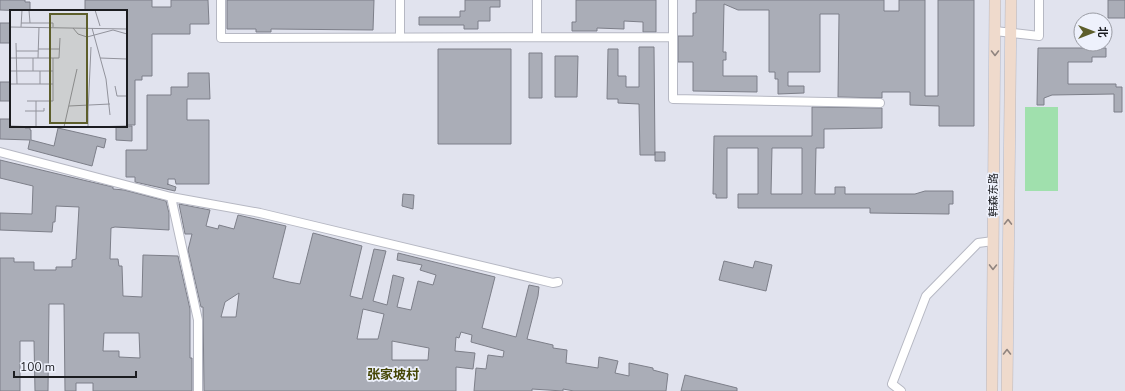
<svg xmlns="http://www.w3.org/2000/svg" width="1125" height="391" font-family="'Nunito Sans','Noto Sans SC',sans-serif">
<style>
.green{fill:#a0e0ad}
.building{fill:#aaadb7;stroke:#7d7f89;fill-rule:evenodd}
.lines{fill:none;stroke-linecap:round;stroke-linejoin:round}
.street-casing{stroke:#b6b8c3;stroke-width:10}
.secondary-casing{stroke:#b6b8c3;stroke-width:12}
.street{stroke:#fff;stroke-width:8}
.secondary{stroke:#efdacc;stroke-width:11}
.oneway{stroke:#90847f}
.labels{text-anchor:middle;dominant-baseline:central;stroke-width:3.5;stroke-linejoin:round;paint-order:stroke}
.street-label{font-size:11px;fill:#1b1c20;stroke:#eef1fc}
.quarter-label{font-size:13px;font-weight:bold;fill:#454605;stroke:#eef1fc}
.inset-road{fill:none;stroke:#92939c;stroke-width:1}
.view{fill:#5d5e2b;fill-opacity:0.15;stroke:#5d5e2b;stroke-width:2}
.inset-edge{fill:none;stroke:#1b1c20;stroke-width:2}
</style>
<rect width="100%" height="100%" fill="#e1e3ee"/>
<!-- green -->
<path class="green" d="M1025,107H1058V191H1025Z"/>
<!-- building -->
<path class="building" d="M0,0H25V2H30V11L0,10Z
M85,0H152V7H171V0H208L209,24H190V34H152V76H142V80H135V125H126V11H85Z
M227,0H374L373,30L271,29V32H256V29H227Z
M465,0H500V7H490V21H478V29H464V25H419V17H460V11H465Z
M576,0H656V32H643V22L624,21V29L597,28V31H572V22H576Z
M696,0H884V11H899V0H925V96H938V0H974V126H939V106L910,105V92H882V98L838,97L839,14H820V72H788V86H804V93L778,94V79H775V72H769V10H738L724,4L723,52H726V60H723V76H757V92L693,91V62H678V36H693V13H696Z
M1108,0H1125V18H1108Z
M0,23H11V43H0Z
M639,47H654L655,155H640L639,104L618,103V99H607L608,49H618V76H626V87H639Z
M1038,48H1106V57H1092V62H1068V84H1116V87H1122V112H1114V94L1052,95L1044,98V105H1037Z
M438,49H511V144H438Z
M529,53H542V98H529Z
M555,56H578L577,97H555Z
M188,73H209L210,99H187V120H209V184H176L175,179H168V184H167L176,187L175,191L135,182V177H126V150H147V95H171V87H188Z
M0,82H11V101H0Z
M812,107L882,108V128L824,129V148H816L815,194H835V187H845V194H915L925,191H953V204H949V214L870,213V208H738V194H758V148H727V198H716V194H713L714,136H812ZM772,148H802V194H771Z
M0,119H11V126H25V128H30V130H31V140L54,146L58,128L106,139L104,148L97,146L92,166L28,149L30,140L0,139Z
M116,126H132V141L116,140Z
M655,152H665V161H655Z
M0,160L87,181L113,187V189L124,190L166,201L169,213V230L115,227L111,228L110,259H118L119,266H122L123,296L142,297L143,255L178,256L190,309V358H192V391H93V383H76V391H65L64,304H49L48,391H35L34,341H20V391H0V258H14V262H34V270H56V267H72V260L76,259L79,207L56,206L55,222H53L52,232L0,230V213L32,214L33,186L0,178ZM104,333H139L140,358L119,357V351H103Z
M403,194L414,195L413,209L402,206Z
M179,204L210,210L206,226L218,229L219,225L234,229L238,215L286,226L273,278L289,282L300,284L313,233L362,246L350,296L362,299L374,249L386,251L373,301L387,305L393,275L404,278L397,307L411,310L418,281L433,285L436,275L420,270L422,265L397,260L398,253L495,277L482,328L516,337L529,285L539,287L538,296L527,339L553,345V348L567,350L566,363L598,368L599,357L618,361L615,373L629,376V363L653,368V370L668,374L666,391H574L563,389V391L532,389V391H474L476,368L486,369L488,355L503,357L504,351L471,342L472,335L461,332L459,338L456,337L455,351L475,353L473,369L456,367V391H204L203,307H201L188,250L192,234H185ZM239,293L236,317H221L225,302ZM363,309L384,314L378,339H357ZM392,341L429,348L428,360H392Z
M724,261L753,268L755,261L772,265L766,291L719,280Z
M685,375L737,388V391H681Z"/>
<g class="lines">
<!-- street casing -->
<g class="street-casing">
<path id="street" d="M221,0V38L673,37
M537,0V37
M673,0V99L880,103
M995,31L1039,36V0
M400,37V0
M0,152L171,197L260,213L553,283L558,282
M171,197L198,320V391
M901,391L892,384L926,296L978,243L993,241"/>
</g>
<!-- secondary casing -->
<g class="secondary-casing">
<path id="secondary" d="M992,391L995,0
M1007,391L1011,0"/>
</g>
<!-- street -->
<use href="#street" class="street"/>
<!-- secondary -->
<use href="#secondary" class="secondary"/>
</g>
<!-- one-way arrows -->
<defs><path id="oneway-chevron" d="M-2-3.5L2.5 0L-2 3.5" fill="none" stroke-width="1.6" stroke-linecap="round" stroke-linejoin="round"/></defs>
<g class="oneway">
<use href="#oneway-chevron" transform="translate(995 53) rotate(90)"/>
<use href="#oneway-chevron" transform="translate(1008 222) rotate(-89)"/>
<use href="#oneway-chevron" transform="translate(993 267) rotate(91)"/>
<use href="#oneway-chevron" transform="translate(1007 352) rotate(-90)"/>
</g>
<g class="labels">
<!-- street labels -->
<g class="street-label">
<text transform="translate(993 195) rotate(-90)">韩森东路</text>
</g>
<!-- quarter labels -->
<g class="quarter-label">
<text x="393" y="375">张家坡村</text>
</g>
</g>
<!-- overview -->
<g transform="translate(10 10)">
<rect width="117" height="117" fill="#e1e3ee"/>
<path class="inset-road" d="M19,0L20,13M85,0L90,16M11,13H43V17M0,17L117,19M11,17L12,0M63,18L68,24L77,27L103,20L117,24M82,18L96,69L100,105M6,33L7,74M28,39H49M6,41H28M0,48H28L29,17M28,48H49L50,28M90,48L117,49M0,61H43M23,61V48M0,74H43M30,74V61M105,76L107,86H117M17,91H43V48M26,91V116M59,96L100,94M15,101H34V98M78,102L81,37M78,102V117M0,116L28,117M54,117L67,59M81,117L117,116"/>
<path class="view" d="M40,4H77V113H40Z"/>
<rect width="117" height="117" class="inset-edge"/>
</g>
<!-- north arrow -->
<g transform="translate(1093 32) rotate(90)"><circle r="19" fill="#eef1fc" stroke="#9a9ca4"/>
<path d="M0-3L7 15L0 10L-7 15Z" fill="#5d5e2b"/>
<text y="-6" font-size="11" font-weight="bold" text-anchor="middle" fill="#1b1c20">北</text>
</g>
<!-- scale -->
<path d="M14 371v6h122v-6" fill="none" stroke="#1b1c20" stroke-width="2"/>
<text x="20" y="371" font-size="12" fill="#1b1c20" stroke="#eef1fc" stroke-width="3" paint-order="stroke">100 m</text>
</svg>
